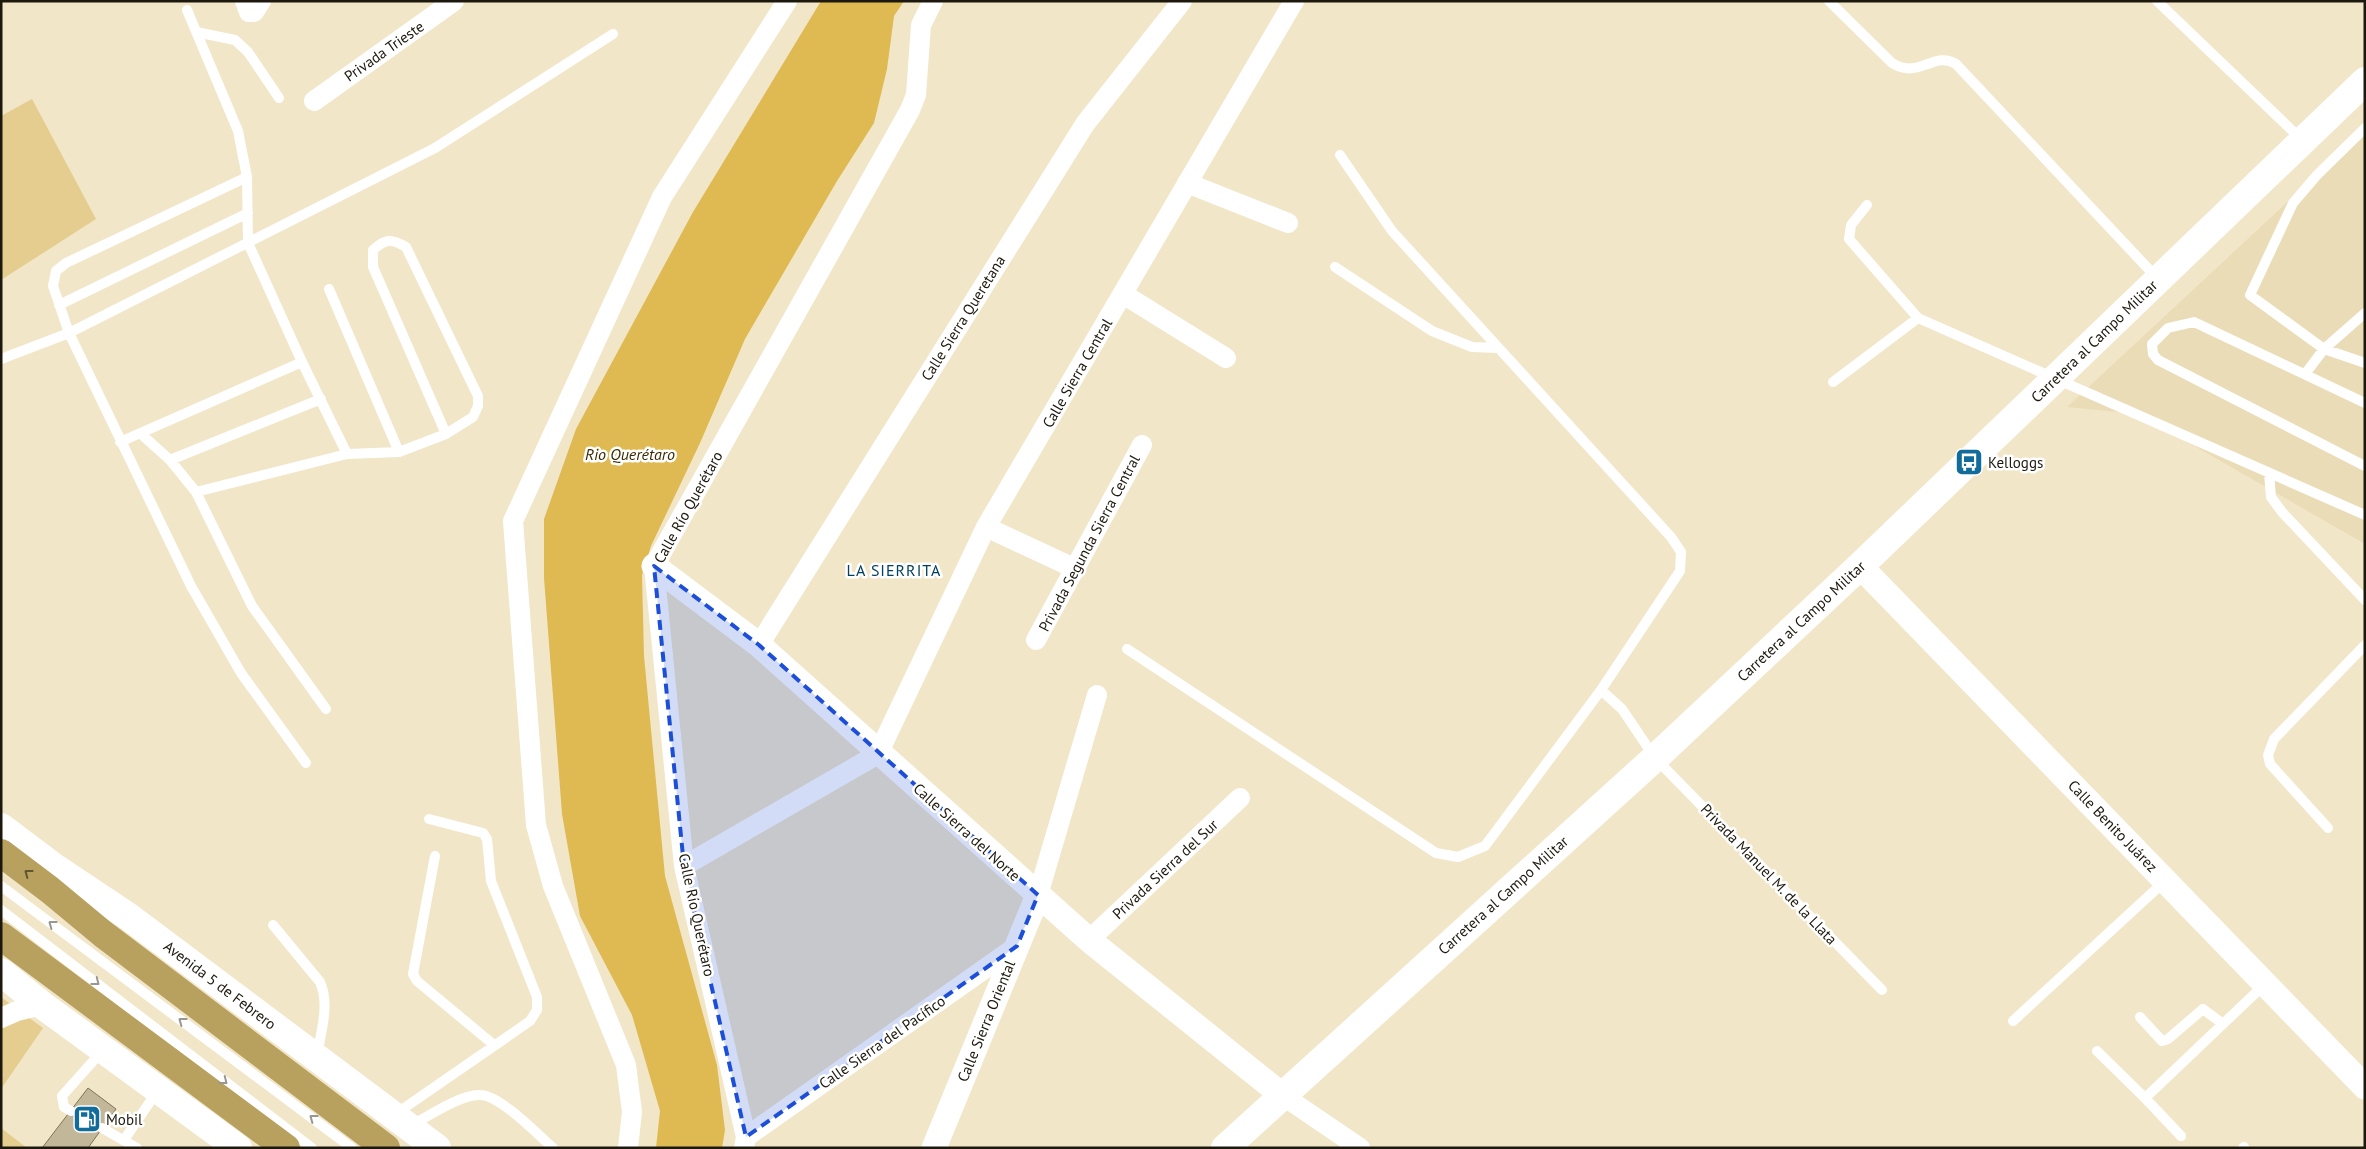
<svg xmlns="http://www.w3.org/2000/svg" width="2366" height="1149" font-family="'PT Sans',sans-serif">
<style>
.built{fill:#eadcb6}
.green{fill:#e4cd8f}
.water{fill:#dfb951}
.building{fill:#c3b79a;stroke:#7e7459}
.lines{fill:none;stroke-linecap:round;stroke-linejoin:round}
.service{stroke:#fff;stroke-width:10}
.minor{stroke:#fff;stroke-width:20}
.tertiary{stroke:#fff;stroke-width:25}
.secondary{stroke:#fff;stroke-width:28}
.trunk{stroke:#b8a05e;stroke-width:28}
.oneway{stroke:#625531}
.oneway2{stroke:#999792}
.marked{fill:#1d4ed8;fill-opacity:0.2;stroke:#1d4ed8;stroke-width:4;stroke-dasharray:10 6;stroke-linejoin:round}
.labels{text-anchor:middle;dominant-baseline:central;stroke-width:5;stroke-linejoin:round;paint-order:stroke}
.street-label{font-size:15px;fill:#1c180d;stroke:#fff}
.poi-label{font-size:15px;fill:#1c180d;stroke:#fff;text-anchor:start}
.water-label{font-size:16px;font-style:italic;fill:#3a2b00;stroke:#fff}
.neighbourhood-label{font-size:16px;letter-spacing:1px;fill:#004061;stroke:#fff}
</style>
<rect width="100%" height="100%" fill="#f2e6c8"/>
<!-- built -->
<path class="built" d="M2365,130V544L2139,414L2067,407Z"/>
<!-- green -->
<path class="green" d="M32,99L96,219L1,280V116Z
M1,997L43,1028L1,1089Z
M1,1128L27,1148H1Z"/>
<!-- water -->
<path class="water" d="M821,1H904L894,16L887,69L874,123L837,181L745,339L700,443L651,546L642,575L644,656L665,876L717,1065L725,1130L722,1148H656L660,1111L632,1015L580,916L562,814L544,578V519L576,429L693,212Z"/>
<!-- building -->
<path class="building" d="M88,1088L116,1109L88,1148H42Z"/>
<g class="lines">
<!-- service -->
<path class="service" d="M1829,1L1892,63C1919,80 1934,50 1956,64L2157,278
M2157,1L2301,139
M187,10L238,131L247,177L248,243L302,362L347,454
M196,32L235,40L248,52L279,98
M2365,128L2317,175L2293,203L2250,295L2324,349L2365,363
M1340,155L1392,231L1671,537L1681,552L1680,571L1601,690
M247,177L66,263L56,271L53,286L69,333L191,586L241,673L306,763
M1867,205L1851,225L1849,239L1918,318L2365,515
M1335,267L1432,331L1472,347L1498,348
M329,289L399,452
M59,305L248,213
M1,359L69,333L435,148L613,34
M2305,374L2324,349L2365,313
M1833,382L1918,318
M2365,403L2194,322L2168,328L2152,344L2153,354L2158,360L2365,466
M140,433L170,460L196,492L252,606L326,709
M120,442L302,362
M170,460L321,399
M2269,473L2271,497L2282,512L2365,600
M196,492L347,454L399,452L446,434L473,417L478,406V396L406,247C391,238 385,239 373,250V267L446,434
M1127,649L1436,853L1458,857L1485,846L1601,690L1622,709L1655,758L1882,990
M2328,828L2270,764L2268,755L2274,739L2365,645
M435,856L413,974L417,981L494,1045
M1,886L352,1148
M1,910L312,1148
M273,925L320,982C330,1004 321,1032 317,1055
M2140,1017L2162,1041L2168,1039L2203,1009L2223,1024
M2013,1021L2165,881
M2097,1051L2145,1098
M71,1111L64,1107L62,1096L103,1050
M394,1115L530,1021L537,1010V997L491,881L487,839L483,833L429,819
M410,1126C427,1117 461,1094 480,1095C500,1095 537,1134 553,1148
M102,1128L137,1148
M2181,1136L2145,1098L2265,984
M124,1140L158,1090
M2243,1148L2244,1147"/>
<!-- minor -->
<path class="minor" d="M245,1L249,12H254L261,1
M314,101L454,1
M1187,183L1288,223
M1123,294L1226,358
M986,527L1076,569
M1036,640L1142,445
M759,645L1085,124L1182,1
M684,866L878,754L986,527L1294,1
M1038,895L1097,695
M1089,940L1240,798
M1,1018L17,1011L42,1005
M1282,1095L1360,1148
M746,1137L1017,946
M628,1148L632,1112L626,1065L553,886L536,825L513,521L662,197L787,1
M744,1148L746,1137L684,866L654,566L910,110L916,95L921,25L933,1"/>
<!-- tertiary -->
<path class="tertiary" d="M654,566L759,645L1089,940L1282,1095
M1860,566L2365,1087
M934,1148L1038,895"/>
<!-- secondary -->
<path class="secondary" d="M1,827L54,867L129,917L437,1148
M1,972L42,1005L238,1148
M1225,1148L1655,758L1860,566L2365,81"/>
<!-- trunk -->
<path class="trunk" d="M1,853L50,890L103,934L386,1148
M1,936L286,1148"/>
</g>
<!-- one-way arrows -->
<defs><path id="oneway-chevron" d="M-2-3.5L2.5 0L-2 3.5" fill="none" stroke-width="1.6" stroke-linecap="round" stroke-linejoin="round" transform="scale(1.25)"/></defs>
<use class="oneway" href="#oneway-chevron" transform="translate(28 873) rotate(-143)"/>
<g class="oneway2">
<use href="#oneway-chevron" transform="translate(52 924) rotate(-143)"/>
<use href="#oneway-chevron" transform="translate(96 982) rotate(38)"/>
<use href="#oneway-chevron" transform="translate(182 1021) rotate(-143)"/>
<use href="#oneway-chevron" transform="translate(224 1081) rotate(38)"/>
<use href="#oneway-chevron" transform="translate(313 1118) rotate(-143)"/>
</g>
<!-- marked area -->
<path class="marked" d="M654,566L759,645L1038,895L1017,946L746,1137L684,866Z"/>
<!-- icons -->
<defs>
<g id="bus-square" transform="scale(1.4375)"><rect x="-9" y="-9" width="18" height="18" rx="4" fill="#126c9b" stroke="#fff"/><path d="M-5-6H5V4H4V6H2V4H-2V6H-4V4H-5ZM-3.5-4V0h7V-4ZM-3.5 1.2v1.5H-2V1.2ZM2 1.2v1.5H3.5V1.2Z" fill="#fff"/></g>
<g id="fuel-square" transform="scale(1.4375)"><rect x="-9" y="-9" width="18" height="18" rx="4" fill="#126c9b" stroke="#fff"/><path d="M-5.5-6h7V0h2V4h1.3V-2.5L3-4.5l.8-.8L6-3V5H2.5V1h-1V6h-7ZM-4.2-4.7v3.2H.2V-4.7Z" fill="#fff"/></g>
</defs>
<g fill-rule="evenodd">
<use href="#bus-square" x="1969" y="462"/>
<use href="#fuel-square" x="87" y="1119"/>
</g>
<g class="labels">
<!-- street labels -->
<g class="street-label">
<text transform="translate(384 51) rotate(-35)">Privada Trieste</text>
<text transform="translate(963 318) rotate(-58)">Calle Sierra Queretana</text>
<text transform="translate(2094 341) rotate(-44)">Carretera al Campo Militar</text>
<text transform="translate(1077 373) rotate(-60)">Calle Sierra Central</text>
<text transform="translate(688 507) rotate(-61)">Calle Río Querétaro</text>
<text transform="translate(1089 543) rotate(-62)">Privada Segunda Sierra Central</text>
<text transform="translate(1801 621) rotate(-43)">Carretera al Campo Militar</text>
<text transform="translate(2113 826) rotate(46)">Calle Benito Juárez</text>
<text transform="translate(967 832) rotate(42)">Calle Sierra del Norte</text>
<text transform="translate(1165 869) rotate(-43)">Privada Sierra del Sur</text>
<text transform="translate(1769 874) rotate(46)">Privada Manuel M. de la Llata</text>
<text transform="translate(1503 895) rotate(-42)">Carretera al Campo Militar</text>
<text transform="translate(697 915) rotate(78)">Calle Río Querétaro</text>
<text transform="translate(220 985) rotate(37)">Avenida 5 de Febrero</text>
<text transform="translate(986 1021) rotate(-68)">Calle Sierra Oriental</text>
<text transform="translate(882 1042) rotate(-35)">Calle Sierra del Pacífico</text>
</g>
<!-- poi labels -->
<g class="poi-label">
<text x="1988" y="462">Kelloggs</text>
<text x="106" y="1119">Mobil</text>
</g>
<!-- water labels -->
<g class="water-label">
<text x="630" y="454">Rio Querétaro</text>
</g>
<!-- neighbourhood labels -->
<g class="neighbourhood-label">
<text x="894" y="570">LA SIERRITA</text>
</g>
</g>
<!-- border -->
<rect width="2366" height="1149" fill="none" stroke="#1c180d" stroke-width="5"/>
</svg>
